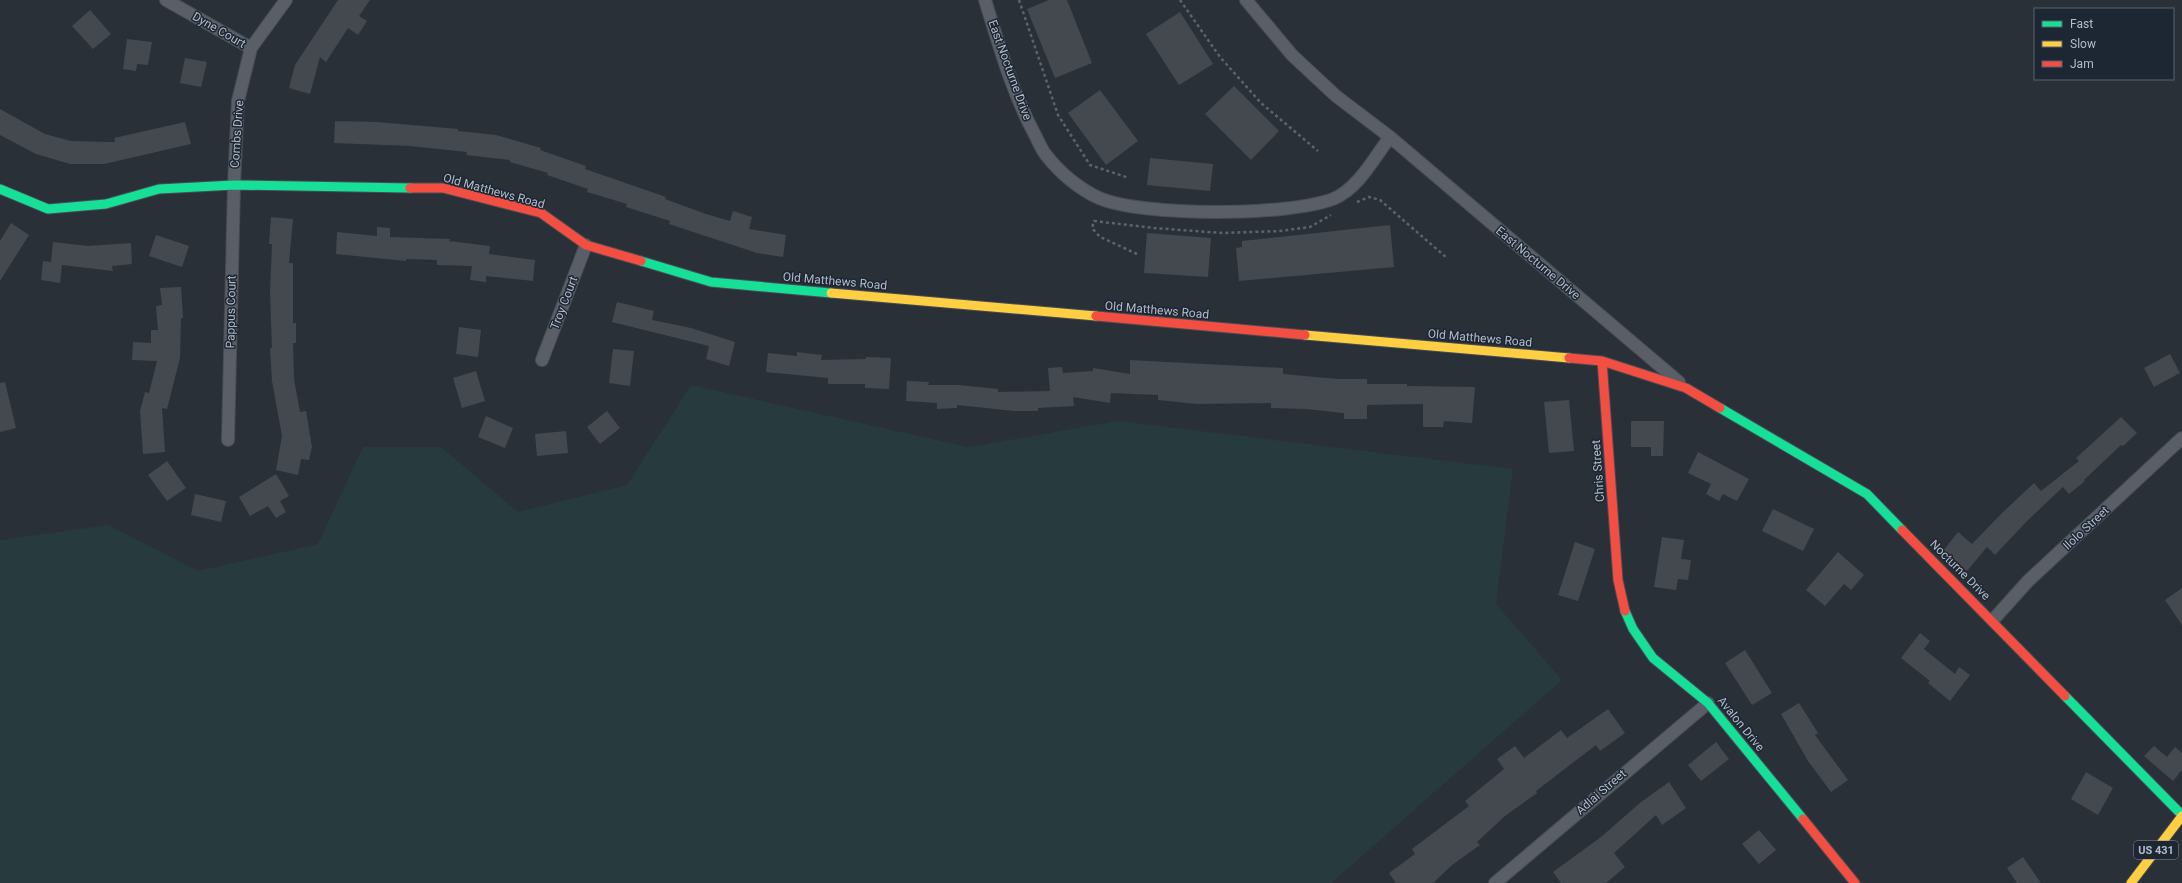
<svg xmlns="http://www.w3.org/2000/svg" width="2182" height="883" font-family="Roboto,sans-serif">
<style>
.green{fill:#273a3e}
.building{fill:#444950}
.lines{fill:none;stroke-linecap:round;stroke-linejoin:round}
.street-casing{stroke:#484c53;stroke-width:14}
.fast-casing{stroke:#484c53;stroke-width:11}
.slow-casing{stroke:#484c53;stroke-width:11}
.jam-casing{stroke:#484c53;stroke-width:11}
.path{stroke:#5d636a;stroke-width:2.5;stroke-dasharray:3 3;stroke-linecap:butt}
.street{stroke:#5a5e66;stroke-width:12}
.fast{stroke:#16e098;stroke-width:9}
.slow{stroke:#ffcf43;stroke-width:9}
.jam{stroke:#f24e42;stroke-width:9}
.labels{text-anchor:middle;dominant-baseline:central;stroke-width:3;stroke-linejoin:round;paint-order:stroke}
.shield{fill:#1d2633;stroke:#878f9c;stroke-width:1}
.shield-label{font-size:11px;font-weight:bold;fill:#b4bcc9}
.street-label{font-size:12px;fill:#b4bcc9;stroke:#1d2633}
</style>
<rect width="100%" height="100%" fill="#2a3038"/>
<!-- green -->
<path class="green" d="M691,385L968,447L1119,421L1513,469L1496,604L1562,680L1331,883H0V540L108,525L198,571L318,544L363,447H441L518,512L627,485Z"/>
<!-- building -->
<path class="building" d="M338,0H370L359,16L367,21L358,35L348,28L326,62L320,57L310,94L289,88L295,65Z
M1049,0H1067L1092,63L1055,78L1027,9Z
M90,10L111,34L93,49L72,26Z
M1180,12L1213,64L1179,85L1146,34Z
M127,39L152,42L148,65L137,64L136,71L123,69Z
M185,58L207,62L201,87L180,83Z
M1234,86L1279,131L1251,160L1205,114Z
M1100,90L1138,141L1106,165L1068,113Z
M0,109L45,134L71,141L115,142L114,138L185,122L191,144L104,164H70L36,154L0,135Z
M335,121L377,122L458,129V131L496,135L541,148L540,150L586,166L585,169L666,197L665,199L706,214L730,221L733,211L752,217L749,229L786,235L783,257L757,253L669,224L670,221L626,207L627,204L587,192L588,189L547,175L548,173L510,162V160L466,155L467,152L410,146L334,143Z
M1150,158L1213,164L1210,191L1147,185Z
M271,217L293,219L289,263H293V323H296V343H293L294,379L300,412L306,411L312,447L309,460L301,459L298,475L276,470L282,436L272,381L270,348H272L270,293L272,244H269Z
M11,223L29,235L0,281V241Z
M1390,225L1394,267L1239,281L1236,248L1242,247V241Z
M377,227L390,228V237L450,239L449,241L490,246L489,254L535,260L533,281L486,276V282L470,280L472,266L437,265V260L406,259V261L336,254L337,232L377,236Z
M1147,233L1211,238L1208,277L1144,273Z
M156,235L189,246L182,267L149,256Z
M53,242L88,246L131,243L132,264L112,266L113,271L62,265L60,283L41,280L43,261L51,262Z
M181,287L183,318H181L180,358L167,409L162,408L165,452L143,454L140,411L145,392L149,393L157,361L132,360L133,342L151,343V330H158L156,306L162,305L160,288Z
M617,302L654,311L652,320L691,328L735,342L729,366L706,359L709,346L612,322Z
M459,327L481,330L478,357L456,354Z
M613,349L634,351L630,386L609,383Z
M797,352L822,355L821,360L866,359V357L891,358L889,389L865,388V384H828V378L766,372L768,353L797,356Z
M2170,354L2180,373L2154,387L2144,368Z
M1130,360L1283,368V374L1338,379H1367V384H1407V386L1475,387L1472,423L1444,421L1443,427H1423V404L1367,405V419H1344V413L1306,409L1271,408V403L1197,404L1158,400V395L1111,393L1110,403L1073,397L1074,406L1038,408V411H1014L957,405V408L937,409V403L906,401L907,381L929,382L928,385H958L998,389V392L1050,391L1048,368L1062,367L1063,373L1093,371V368L1130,374Z
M476,371L485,401L462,408L453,378Z
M5,382L16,428L0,432V383Z
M1569,400L1574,451L1549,453L1544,402Z
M607,411L620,428L600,444L587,427Z
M486,416L513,428L505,448L478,437Z
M2121,417L2137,433L2123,446L2121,445L2084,480L2085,481L2069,494L2063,487L2027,521L1995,555L1987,547L1967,571L1943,551L1958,532L1972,544L2002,513L2034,483L2041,491L2079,461L2076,458Z
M1631,421H1664L1663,456H1651V447H1631Z
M566,431L568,453L537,456L535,434Z
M1698,452L1749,479L1737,501L1723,494L1719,501L1706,494L1711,484L1688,473Z
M167,461L186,488L167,501L148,475Z
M276,474L289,496L280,501L286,512L276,518L268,506L250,516L239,497Z
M195,494L226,501L221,522L191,515Z
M1773,509L1814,529L1803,551L1762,531Z
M1662,537L1684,540L1681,559L1691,560L1688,580L1678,579L1676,590L1654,587Z
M1575,542L1595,549L1578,601L1558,595Z
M1838,552L1864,575L1851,590L1844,584L1825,606L1806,590Z
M2182,588V625L2165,600Z
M1920,633L1930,641L1924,649L1955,674L1959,667L1970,675L1950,701L1928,683L1930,681L1901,658Z
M1745,650L1772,693L1752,705L1725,663Z
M1799,703L1818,733L1815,735L1848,780L1831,792L1808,761L1781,714Z
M1608,709L1625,733L1600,751L1596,745L1536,791L1537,793L1505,816L1477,842L1480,845L1452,865L1433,883H1396L1389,873L1415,854L1412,849L1469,806L1465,801L1504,769L1497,759L1515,746L1524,758L1561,730L1567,738Z
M1716,742L1729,759L1701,781L1688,765Z
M2154,746L2167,757L2175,747L2182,753V770L2173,781L2144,756Z
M2086,772L2113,788L2098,815L2071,799Z
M1669,782L1686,808L1662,825L1656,815L1614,853L1625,867L1606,883H1561L1553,872L1601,837L1641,802Z
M1759,830L1776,850L1759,864L1742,844Z
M2023,857L2041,883H2017L2007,868Z"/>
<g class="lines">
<!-- street casing -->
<g class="street-casing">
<path id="street" d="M166,0L251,48
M985,0C999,45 1012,92 1034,133C1038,140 1041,149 1046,155C1059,172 1079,189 1099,198C1144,217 1288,216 1333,199C1358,189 1374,158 1390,137
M1246,0L1292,55L1336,96L1390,137L1679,382
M542,360L586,245
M228,440L234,185L238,101L251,48L286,0
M1993,620L2028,581L2182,438
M1495,883L1708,703"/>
</g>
<!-- fast casing -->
<g class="fast-casing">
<path id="fast" d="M0,189L48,209L106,204L159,189L234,185L410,188
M641,261L711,282L831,293
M1720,408L1867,494L1902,530
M1625,611L1633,629L1653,658L1708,703L1803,819
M2065,696L2182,815"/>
</g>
<!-- slow casing -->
<g class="slow-casing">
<path id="slow" d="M831,293L1096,316
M1305,335L1569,358
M2131,883L2182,816"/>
</g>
<!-- jam casing -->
<g class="jam-casing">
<path id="jam" d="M410,188H443L541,213L586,245L641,261
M1096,316L1305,335
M1569,358L1602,361L1686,388L1720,408
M1602,361L1618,580L1625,611
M1902,530L2065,696
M1803,819L1855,883"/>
</g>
<!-- path -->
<path class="path" d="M1019,0L1058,115L1090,165L1129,178
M1180,0L1220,57L1261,103L1318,151
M1357,202L1369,197L1380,200L1447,258
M1137,254L1100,237L1092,228L1094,221L1154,228L1222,233L1280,231L1310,227L1331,215"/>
<!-- street -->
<use href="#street" class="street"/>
<!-- fast -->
<use href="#fast" class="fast"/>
<!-- slow -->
<use href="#slow" class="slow"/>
<!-- jam -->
<use href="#jam" class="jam"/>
</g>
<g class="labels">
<!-- shield labels -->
<rect class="shield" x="2134" y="841" width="44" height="18" rx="3"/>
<g class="shield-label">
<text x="2156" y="850">US 431</text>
</g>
<!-- street labels -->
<g class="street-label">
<text transform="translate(219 30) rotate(30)">Dyne Court</text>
<text transform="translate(1010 70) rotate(70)">East Nocturne Drive</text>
<text transform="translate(237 134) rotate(-86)">Combs Drive</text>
<text transform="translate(494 191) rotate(15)">Old Matthews Road</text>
<text transform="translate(1538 263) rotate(40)">East Nocturne Drive</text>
<text transform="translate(835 281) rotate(5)">Old Matthews Road</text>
<text transform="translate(564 303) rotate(-69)">Troy Court</text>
<text transform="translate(1157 310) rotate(5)">Old Matthews Road</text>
<text transform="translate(231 312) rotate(-89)">Pappus Court</text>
<text transform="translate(1480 338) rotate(5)">Old Matthews Road</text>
<text transform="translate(1598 471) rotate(-94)">Chris Street</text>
<text transform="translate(2086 528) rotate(-43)">Ilolo Street</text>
<text transform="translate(1960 570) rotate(45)">Nocturne Drive</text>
<text transform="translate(1741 724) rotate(51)">Avalon Drive</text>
<text transform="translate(1601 792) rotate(-41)">Adlai Street</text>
</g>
</g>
<!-- legend -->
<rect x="2034" y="8" width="140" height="72" fill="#1d2633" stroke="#59626f"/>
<rect x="2042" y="21" width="20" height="6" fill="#16e098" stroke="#59626f"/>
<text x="2070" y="28" font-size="12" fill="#b4bcc9">Fast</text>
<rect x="2042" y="41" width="20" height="6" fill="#ffcf43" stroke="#59626f"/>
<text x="2070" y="48" font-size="12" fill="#b4bcc9">Slow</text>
<rect x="2042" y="61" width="20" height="6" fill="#f24e42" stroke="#59626f"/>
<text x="2070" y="68" font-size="12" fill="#b4bcc9">Jam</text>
</svg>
